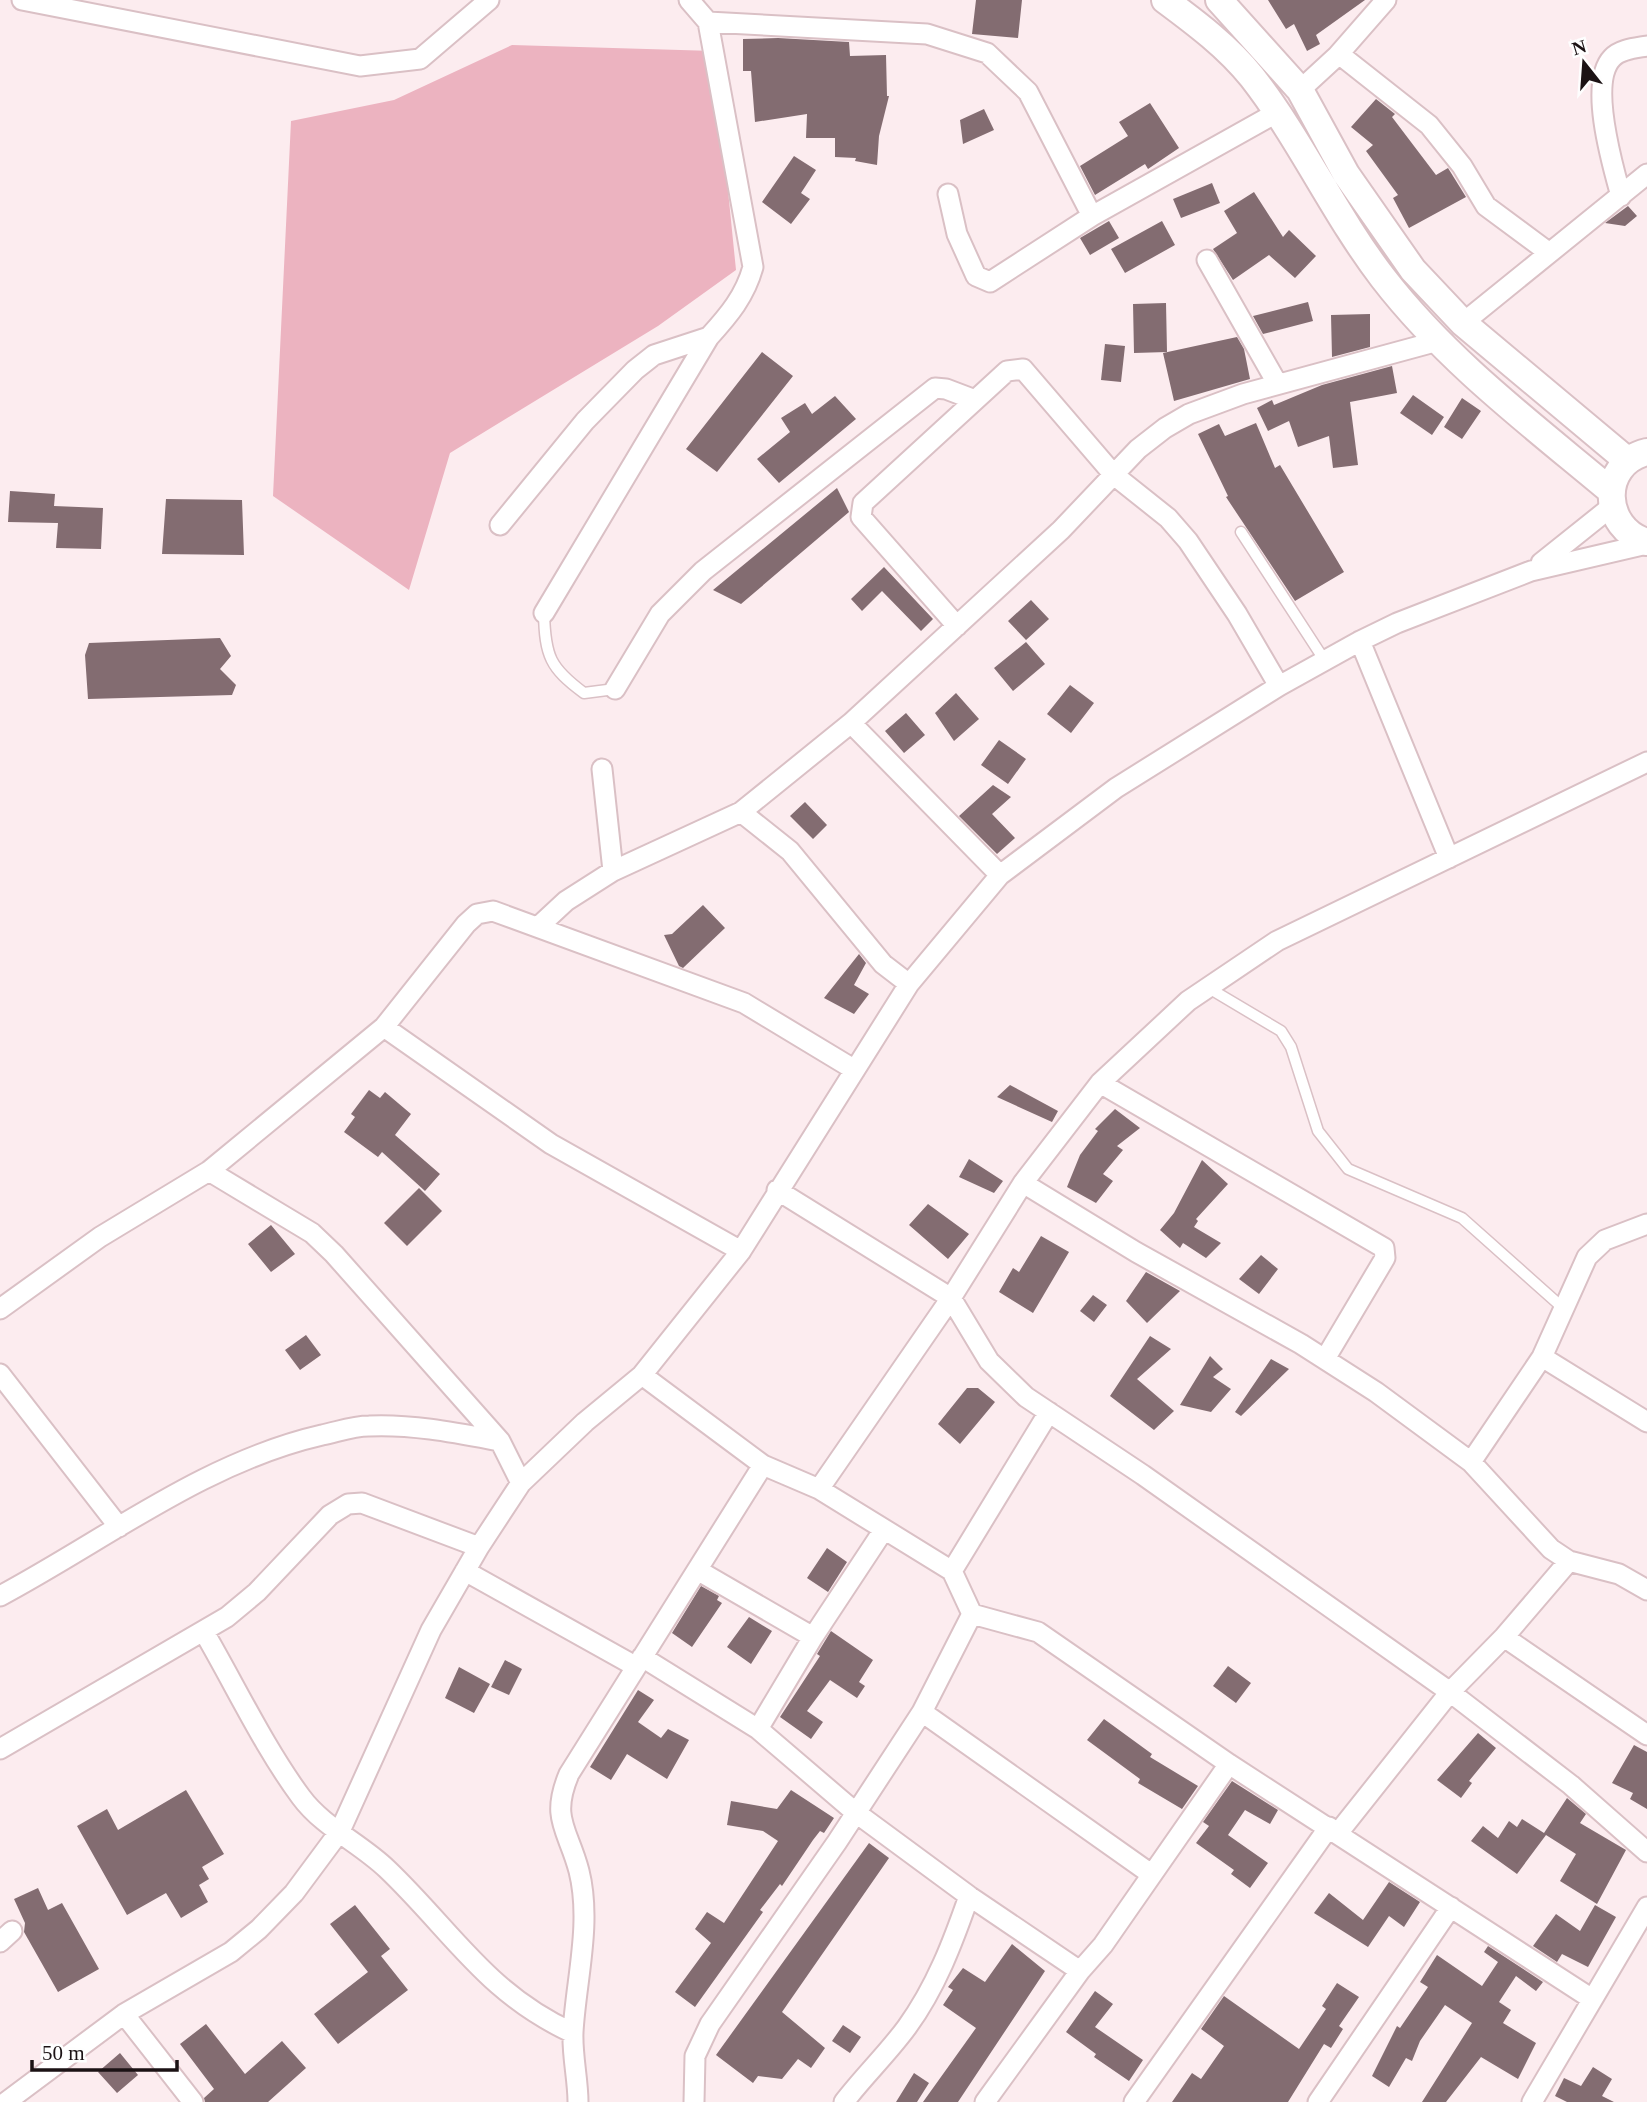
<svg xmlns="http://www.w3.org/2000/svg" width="1647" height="2102" font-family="'Times New Roman',serif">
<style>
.green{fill:#ecb3c0}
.building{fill:#836c71}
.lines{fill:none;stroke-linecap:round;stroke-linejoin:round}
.lane-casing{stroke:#dac0c5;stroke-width:13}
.street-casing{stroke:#dac0c5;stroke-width:23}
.secondary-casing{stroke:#dac0c5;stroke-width:30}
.lane{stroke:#fff;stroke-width:10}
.street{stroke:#fff;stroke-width:19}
.secondary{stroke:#fff;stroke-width:26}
</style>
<rect width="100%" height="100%" fill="#fcecef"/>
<!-- green -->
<path class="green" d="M512,45L714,51L736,270L658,326L450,453L409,590L273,496L291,121L394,100Z"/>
<!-- building -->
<path class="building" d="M976,0H1022L1018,38L972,34Z
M1268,0H1365L1316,35L1320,44L1307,51L1294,24L1286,29Z
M778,38L849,42L850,56L886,55L887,96H889L879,136L877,165L855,161L856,158L835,157V138H806L807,114L755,122L751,71H743V39Z
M1376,99L1395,114L1392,117L1436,175L1448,168L1466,197L1409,228L1393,198L1398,195L1366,151L1373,145L1351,127Z
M1150,103L1179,148L1148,169L1145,164L1095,195L1080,166L1128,136L1119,122Z
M984,109L994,130L963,144L960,120Z
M794,156L816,170L801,193L810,199L791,224L762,202Z
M1212,183L1220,203L1181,218L1173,199Z
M1254,192L1283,237L1289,230L1316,256L1295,278L1269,255L1233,280L1213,249L1237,233L1224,211Z
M1628,206L1637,216L1625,226L1605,223Z
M1109,221L1119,238L1090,255L1080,238Z
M1162,221L1175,245L1125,273L1111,249Z
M1308,302L1313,321L1263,334L1253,316Z
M1166,303L1167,352L1134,353L1133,304Z
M1370,314V347L1332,357L1331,315Z
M1237,337L1244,349L1250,379L1174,401L1163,353Z
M1105,344L1125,346L1121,382L1101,380Z
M762,352L793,376L717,472L686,449Z
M1392,366L1397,393L1350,402L1358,465L1333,468L1329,436L1298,447L1289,421L1268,431L1257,408L1272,400L1274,405L1322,385Z
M1413,395L1444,417L1432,435L1400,413Z
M835,396L856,419L779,483L757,459L790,432L781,418L805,403L812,414Z
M1462,398L1481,411L1462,439L1444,427Z
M1256,423L1275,468L1280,465L1344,572L1295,601L1226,497L1228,496L1198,434L1219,424L1225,436Z
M837,488L849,512L741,604L713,590Z
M10,491L55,494L54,506L103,508L101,549L56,548L58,523L8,522Z
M166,499L242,500L244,555L162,554Z
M884,567L933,619L921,631L882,591L862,611L851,599Z
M1031,600L1049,619L1026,640L1008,621Z
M220,638L231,656L220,669L236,685L232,695L88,699L85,655L89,643Z
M1026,642L1045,664L1013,691L994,668Z
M1070,685L1094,703L1071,733L1047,714Z
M956,693L979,719L954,741L935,713Z
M906,713L925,735L904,753L885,731Z
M999,740L1026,759L1008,784L981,765Z
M993,785L1011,797L992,814L1015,838L997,854L959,816Z
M805,802L827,825L813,839L790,816Z
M703,905L725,928L683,968L679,966L664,935L672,934Z
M859,954L866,963L854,985L869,994L854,1014L824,998Z
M1010,1085L1058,1111L1052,1122L997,1097Z
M369,1090L380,1098L385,1092L411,1114L395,1135L440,1174L425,1191L382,1152L378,1157L344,1132L355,1117L351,1114Z
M1115,1109L1140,1128L1117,1146L1123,1150L1103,1174L1113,1181L1096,1203L1067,1187L1080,1155L1098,1131L1095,1129Z
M969,1159L1003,1181L994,1193L959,1177Z
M1202,1160L1228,1184L1196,1219L1198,1221L1194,1227L1221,1243L1206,1258L1183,1243L1180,1248L1160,1230L1174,1213Z
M419,1188L442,1211L407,1246L384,1223Z
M928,1204L969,1234L948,1259L909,1225Z
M271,1225L295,1254L271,1272L248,1244Z
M1041,1236L1069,1252L1033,1313L999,1292L1013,1268L1019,1272Z
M1261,1255L1278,1269L1259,1294L1239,1279Z
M1146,1272L1180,1291L1147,1323L1126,1301Z
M1093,1295L1107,1305L1094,1322L1080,1311Z
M306,1335L321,1355L300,1370L285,1350Z
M1150,1336L1171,1349L1137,1379L1174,1411L1154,1430L1110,1396Z
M1210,1356L1223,1369L1213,1377L1231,1389L1211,1412L1180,1405Z
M1271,1359L1289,1369L1241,1416L1235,1412Z
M967,1388H978L995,1402L960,1444L938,1424Z
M827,1548L847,1562L828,1592L807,1578Z
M701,1586L719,1596L717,1600L722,1603L692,1647L672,1633Z
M749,1617L772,1631L751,1664L727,1647Z
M831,1631L873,1660L859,1682L865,1686L857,1698L830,1680L807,1711L823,1722L811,1739L780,1717L820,1656L817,1654Z
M505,1660L522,1669L509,1695L491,1687Z
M1228,1666L1251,1683L1236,1703L1213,1686Z
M459,1667L490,1684L474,1713L445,1698Z
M638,1690L654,1700L638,1722L661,1738L668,1729L689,1740L667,1779L627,1754L611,1780L590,1767Z
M1104,1719L1152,1754L1150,1757L1198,1786L1182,1809L1138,1783L1140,1779L1087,1740Z
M1478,1733L1496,1748L1469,1781L1472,1783L1461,1798L1437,1780Z
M1634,1745L1647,1752V1809L1630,1799L1633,1793L1612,1783Z
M1232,1781L1278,1810L1270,1824L1245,1810L1228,1835L1268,1863L1250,1888L1231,1874L1234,1870L1196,1843L1209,1826L1203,1822Z
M186,1790L224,1854L202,1867L209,1879L199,1885L208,1902L181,1918L166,1893L127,1915L77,1826L107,1809L118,1830Z
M791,1790L834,1818L824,1833L820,1831L813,1840L782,1886L780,1884L760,1910L763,1912L695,2007L675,1992L711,1943L695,1929L707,1912L724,1923L778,1841L763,1831L727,1825L731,1801L777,1809Z
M1567,1798L1586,1814L1580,1823L1626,1850L1597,1904L1560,1881L1576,1854L1546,1835L1517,1874L1471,1841L1483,1826L1498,1838L1509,1821L1517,1827L1522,1819L1544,1833Z
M869,1843L889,1858L782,2012L825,2048L811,2068L798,2059L782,2079L758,2076L753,2083L716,2055Z
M1389,1882L1420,1902L1404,1927L1389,1916L1368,1947L1314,1913L1329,1893L1363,1920Z
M38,1888L48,1910L62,1903L99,1969L58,1992L24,1932L25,1923L14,1899Z
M355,1905L390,1949L381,1956L408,1990L338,2044L314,2014L368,1972L330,1924Z
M1595,1905L1616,1917L1588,1967L1562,1954L1557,1962L1533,1946L1556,1914L1580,1931Z
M1012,1944L1045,1971L958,2102H923L976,2028L943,2005L953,1990L948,1987L963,1968L985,1982Z
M1488,1946L1543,1982L1536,1991L1516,1976L1499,2002L1511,2010L1503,2023L1536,2043L1518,2079L1481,2057L1446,2102H1422L1472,2023L1445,2005L1420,2041L1412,2061L1406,2058L1389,2087L1372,2076L1397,2026L1400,2028L1428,1987L1420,1982L1437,1955L1482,1986L1498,1962L1484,1952Z
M1337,1983L1359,1997L1339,2026L1343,2029L1331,2048L1324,2044L1288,2102H1172L1192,2073L1201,2079L1224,2046L1201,2029L1224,1996L1299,2049L1326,2009L1322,2006Z
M1095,1991L1113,2004L1095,2027L1143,2060L1129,2081L1094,2057L1096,2054L1066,2032Z
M206,2024L245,2074L282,2041L306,2068L268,2102H205L204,2098L214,2089L180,2044Z
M843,2025L861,2037L850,2053L832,2041Z
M120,2053L138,2075L117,2093L98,2072Z
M1593,2067L1612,2079L1602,2096L1614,2102H1567L1555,2096L1564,2078L1581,2086Z
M914,2073L929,2083L917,2102H896Z"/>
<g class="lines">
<!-- lane casing -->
<g class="lane-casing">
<path id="lane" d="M1241,532L1325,661
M544,613C545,656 550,668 584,693L615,689
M1207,987L1281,1031L1291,1047L1318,1131L1348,1169L1462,1218L1563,1308"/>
</g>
<!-- street casing -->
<g class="street-casing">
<path id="street" d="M22,0L360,66L420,59L489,0
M708,22L927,34L987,53L1028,92L1092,216
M1339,54L1429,125L1462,166L1486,206L1548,252
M1300,90L1337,56L1386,0
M948,194L957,234L976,276L990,282L1092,216L1276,113
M1621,196C1613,167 1588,83 1612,58C1620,49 1636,48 1647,46
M1207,260L1277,383
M1463,323L1647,174
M500,525L585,421L635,370L654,355L709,337
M1541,563L1611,507
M544,613L709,337C729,315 745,296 753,267L708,22L689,0
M957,626L861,517L863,503L1007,371L1023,369L1114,475L1168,518L1188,541L1237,614L1279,686
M1360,641L1449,858
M615,689L660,614L703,571L935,388L946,389L975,400
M851,723L1000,875
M602,769L613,871
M741,812L790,851L883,964L909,984
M538,927L566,901L613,871L741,812L851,723L1061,530L1138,449L1165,428L1189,414L1243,394L1438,341
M384,1027L551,1144L741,1251
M1100,1083L1384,1248L1385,1258L1325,1359
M209,1171L312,1233L334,1254L500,1441L521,1483
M1023,1183L1136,1252L1301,1344L1376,1392L1471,1462L1551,1549L1569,1561L1619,1574L1647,1590
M777,1190L951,1298L989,1361L1026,1397L1143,1475L1450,1692L1571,1785L1647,1852
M0,1309L100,1237L209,1171L384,1027L466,924L477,914L493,911L744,1003L855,1070
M1542,1357L1647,1422
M0,1374L119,1527
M642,1375L763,1465L819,1489L952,1571L972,1614L1038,1632L1229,1764L1592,1999
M1471,1462L1542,1357L1587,1257L1605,1240L1647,1224
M819,1489L951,1298L1023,1183L1100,1083L1188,1001L1277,941L1647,762
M465,1571L635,1666
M699,1571L813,1637
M952,1571L1049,1412
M0,1596C105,1540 204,1462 322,1435C337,1432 353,1426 369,1426C413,1424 457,1433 500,1441
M204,1632C236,1687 264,1747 301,1797C323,1827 360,1843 387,1869C452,1931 487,1994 573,2033
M1504,1637L1647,1735
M642,1657L758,1729L855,1812L969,1896L1080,1971
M922,1712L1151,1874
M758,1729L813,1637L883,1531
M0,1749L227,1617L257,1592L330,1515L348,1504L362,1503L479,1547
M1338,1833L1450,1692L1504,1637L1569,1561
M0,1942L12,1931
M124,2014L193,2102
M6,2102L124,2014L231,1952L259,1929L294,1893L340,1831L431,1630L479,1547L521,1483L585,1422L642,1375L741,1251L909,984L1000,875L1116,788L1279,686L1360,641L1397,623L1531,571L1647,544
M578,2102C578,2079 572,2056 573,2032C576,1980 592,1923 579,1871C568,1829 550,1819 569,1774L763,1465
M694,2102L695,2056L710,2024L837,1842L922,1712L972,1614
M844,2102C864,2076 888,2053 907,2027C936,1987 953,1942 969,1896
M985,2102L1080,1971L1103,1945L1229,1764
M1134,2102L1329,1827
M1318,2102L1451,1907
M1532,2102L1647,1907"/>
</g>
<!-- secondary casing -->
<g class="secondary-casing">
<path id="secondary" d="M1165,0C1196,23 1228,47 1252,77C1301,140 1334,214 1383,278C1447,361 1531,424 1611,491
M1219,0L1300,90L1346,174L1413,270L1463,323L1628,461
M1647,452C1598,464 1602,529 1647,542"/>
</g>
<!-- lane -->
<use href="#lane" class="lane"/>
<!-- street -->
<use href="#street" class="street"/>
<!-- secondary -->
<use href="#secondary" class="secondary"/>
</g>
<!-- north arrow -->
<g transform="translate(1584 63) rotate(343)" stroke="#fefefe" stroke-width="5" paint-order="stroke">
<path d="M0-5L12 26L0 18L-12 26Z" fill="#1b1214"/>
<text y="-10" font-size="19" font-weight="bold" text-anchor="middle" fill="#1b1214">N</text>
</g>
<!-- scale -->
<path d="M32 2060v10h145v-10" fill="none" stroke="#1b1214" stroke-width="3.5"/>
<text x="42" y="2060" font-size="21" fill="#1b1214" stroke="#fefefe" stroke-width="5" paint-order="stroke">50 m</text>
</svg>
